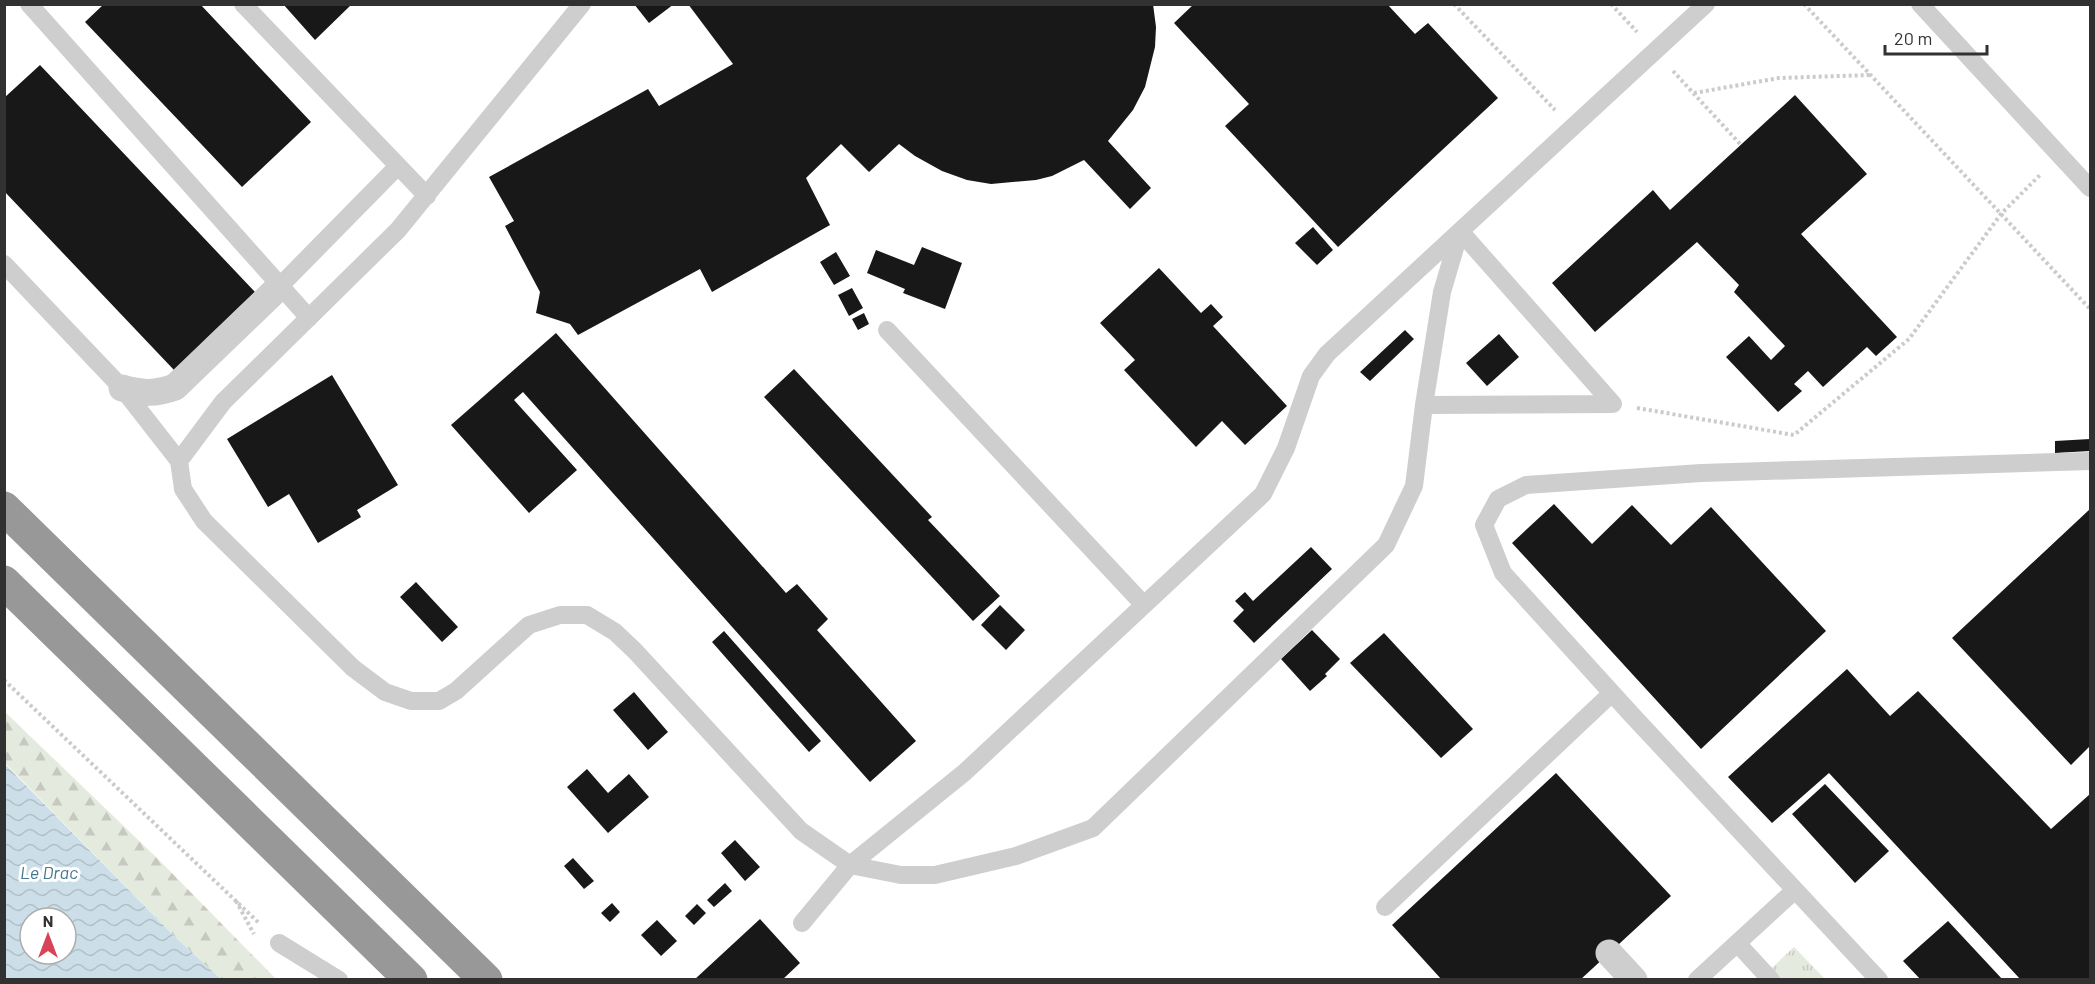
<svg xmlns="http://www.w3.org/2000/svg" width="2095" height="984" font-family="Barlow,sans-serif">
<style>
.forest{fill:url(#forest-firs)}
.park{fill:url(#park-tufts)}
.water{fill:url(#water-waves);fill-rule:evenodd}
.building{fill:#181818}
.lines{fill:none;stroke-linecap:round;stroke-linejoin:round}
.path{stroke:#cbcbcb;stroke-width:4;stroke-dasharray:3 3;stroke-linecap:butt}
.service{stroke:#cecece;stroke-width:18}
.pedestrian{stroke:#cecece;stroke-width:27}
.motorway{stroke:#989898;stroke-width:33}
.labels{text-anchor:middle;dominant-baseline:central;stroke-width:6;stroke-linejoin:round;paint-order:stroke}
.water-label{font-size:18px;font-style:italic;fill:#45768e;stroke:#fff}
</style>
<defs>
<pattern id="forest-firs" width="22" height="20" patternUnits="userSpaceOnUse" patternTransform="scale(1.5)"><rect width="22" height="20" fill="#e5eade"/><path d="M5 1l3.5 6h-7zM16 11l3.5 6h-7z" fill="#c5c9bf"/></pattern>
<pattern id="park-tufts" width="24" height="20" patternUnits="userSpaceOnUse" patternTransform="scale(1.5)"><rect width="24" height="20" fill="#e5eade"/><path d="M3 7l-1-3M5 7V3M7 7l1-3M15 17l-1-3M17 17v-4M19 17l1-3" fill="none" stroke="#c5c9bf"/></pattern>
<pattern id="water-waves" width="16" height="10" patternUnits="userSpaceOnUse" patternTransform="scale(1.5)"><rect width="16" height="10" fill="#ccdfe8"/><path d="M0 5q4-4 8 0t8 0" fill="none" stroke="#b0c0c7"/></pattern>
</defs>
<rect width="100%" height="100%" fill="#fff"/>
<!-- forest -->
<path class="forest" d="M4,711L159,860L276,979H221L174,936L5,763Z"/>
<!-- park -->
<path class="park" d="M1794,947L1825,979L1759,980Z"/>
<!-- water -->
<path class="water" d="M4,763L174,936L221,979H5ZM30,918H66V954H30Z"/>
<!-- building -->
<path class="building" d="M104,4H200L311,122L242,187L85,22Z
M283,4H352L315,40Z
M634,4H674L649,23Z
M688,4H1153L1156,27L1155,47L1145,87L1133,110L1108,141L1151,188L1130,209L1084,160L1052,176L1036,180L991,184L967,180L942,171L915,156L899,144L869,172L841,144L806,178L830,225L712,292L700,269L578,335L570,324L536,313L540,292L505,226L514,221L489,177L648,89L659,106L733,64Z
M1194,4H1387L1415,34L1428,23L1498,98L1338,247L1225,126L1249,104L1174,23Z
M40,65L255,292L174,370L4,191V98Z
M1795,95L1867,174L1801,234L1897,337L1876,356L1867,347L1823,387L1808,371L1794,384L1802,391L1778,412L1726,357L1749,336L1771,360L1785,346L1734,292L1739,285L1697,242L1595,332L1552,283L1653,190L1670,210Z
M1313,227L1333,250L1317,265L1295,243Z
M922,247L962,263L945,309L903,293L905,289L867,273L876,250L914,265Z
M836,252L850,276L834,285L820,262Z
M1159,268L1201,313L1211,304L1223,317L1213,326L1287,406L1245,445L1222,421L1196,447L1124,370L1135,360L1100,323Z
M852,288L863,308L849,316L838,295Z
M864,313L869,324L858,330L852,319Z
M1405,330L1414,339L1370,381L1360,372Z
M556,333L786,593L797,584L828,619L817,630L916,741L870,782L523,392L514,400L577,470L529,513L451,425Z
M1499,334L1519,357L1487,386L1466,363Z
M794,369L932,517L928,520L1000,596L973,621L764,397Z
M332,375L398,485L357,510L361,517L318,543L289,494L268,507L227,439Z
M2090,439V451L2055,453V441Z
M1554,504L1592,544L1632,505L1671,545L1711,507L1826,631L1701,749L1512,543Z
M2090,509V746L2071,765L1952,638Z
M1311,547L1332,569L1254,643L1233,621L1244,610L1235,601L1245,592L1253,601Z
M416,582L458,627L442,642L400,597Z
M1000,605L1025,630L1006,650L981,625Z
M1312,630L1340,659L1325,674L1327,676L1310,691L1281,659Z
M724,631L821,741L809,752L712,642Z
M1384,633L1473,729L1441,758L1350,663Z
M1847,669L1890,716L1918,691L2051,829L2090,794V980H2021L1829,773L1772,823L1728,777Z
M634,692L668,732L648,750L613,710Z
M587,769L608,793L629,774L649,797L608,833L567,787Z
M1556,773L1671,896L1580,980H1442L1392,925Z
M1825,784L1889,851L1855,883L1792,814Z
M735,840L760,867L745,881L721,853Z
M573,858L594,881L584,889L564,866Z
M725,883L732,891L714,907L707,900Z
M612,903L620,912L610,922L601,913Z
M697,904L706,913L694,925L685,916Z
M760,919L800,963L782,980H694Z
M657,920L677,941L661,956L641,935Z
M1948,921L2003,980H1921L1903,961Z"/>
<g class="lines">
<!-- path -->
<path class="path" d="M1454,4L1555,110
M1611,4L1637,32
M1804,4L2090,309
M1673,71L1741,145
M1694,93L1779,78L1870,75
M1637,408L1794,435L1909,339L2001,214L2041,174
M4,680L260,924
M236,901L254,934"/>
<!-- service -->
<path class="service" d="M29,4L309,318
M243,4L427,196
M582,4L398,230L223,402L179,461L183,489L204,521L353,668L385,692L411,701H439L456,691L529,625L560,615H587L615,632L635,651L801,831L850,865L901,875H935L1016,856L1093,828L1386,545L1414,486L1424,405L1442,292L1460,231
M1920,4L2090,188
M4,264L122,388L179,461
M279,287L398,166
M887,330L1144,605
M1424,405L1613,404L1460,231
M1385,907L1612,693
M802,923L850,865L965,772L1263,494L1286,448L1311,376L1327,354L1706,4
M279,943L339,980
M1737,943L1771,980
M1697,980L1795,890
M1879,980L1631,714L1503,573L1484,525L1498,499L1526,485L1701,473L2090,461"/>
<!-- pedestrian -->
<path class="pedestrian" d="M122,388C142,394 156,394 175,387L279,287
M1609,953L1634,980"/>
<!-- motorway -->
<path class="motorway" d="M4,508L486,980
M4,582L411,980"/>
</g>
<g class="labels">
<!-- water labels -->
<g class="water-label">
<text x="49" y="872">Le Drac</text>
</g>
</g>
<!-- border -->
<rect width="2095" height="984" fill="none" stroke="#313131" stroke-width="12"/>
<!-- north arrow -->
<g transform="translate(48 936)"><circle r="28" fill="#ffffff" stroke="#adadad" stroke-width="1.5"/>
<path d="M0-4.5L10 22L0 15L-10 22Z" fill="#d74458"/>
<text y="-9" font-size="16" font-weight="bold" text-anchor="middle" fill="#313131">N</text>
</g>
<!-- scale -->
<path d="M1885 45v9h102v-9" fill="none" stroke="#313131" stroke-width="3"/>
<text x="1894" y="45" font-size="18" fill="#313131" stroke="#ffffff" stroke-width="4.5" paint-order="stroke">20 m</text>
</svg>
